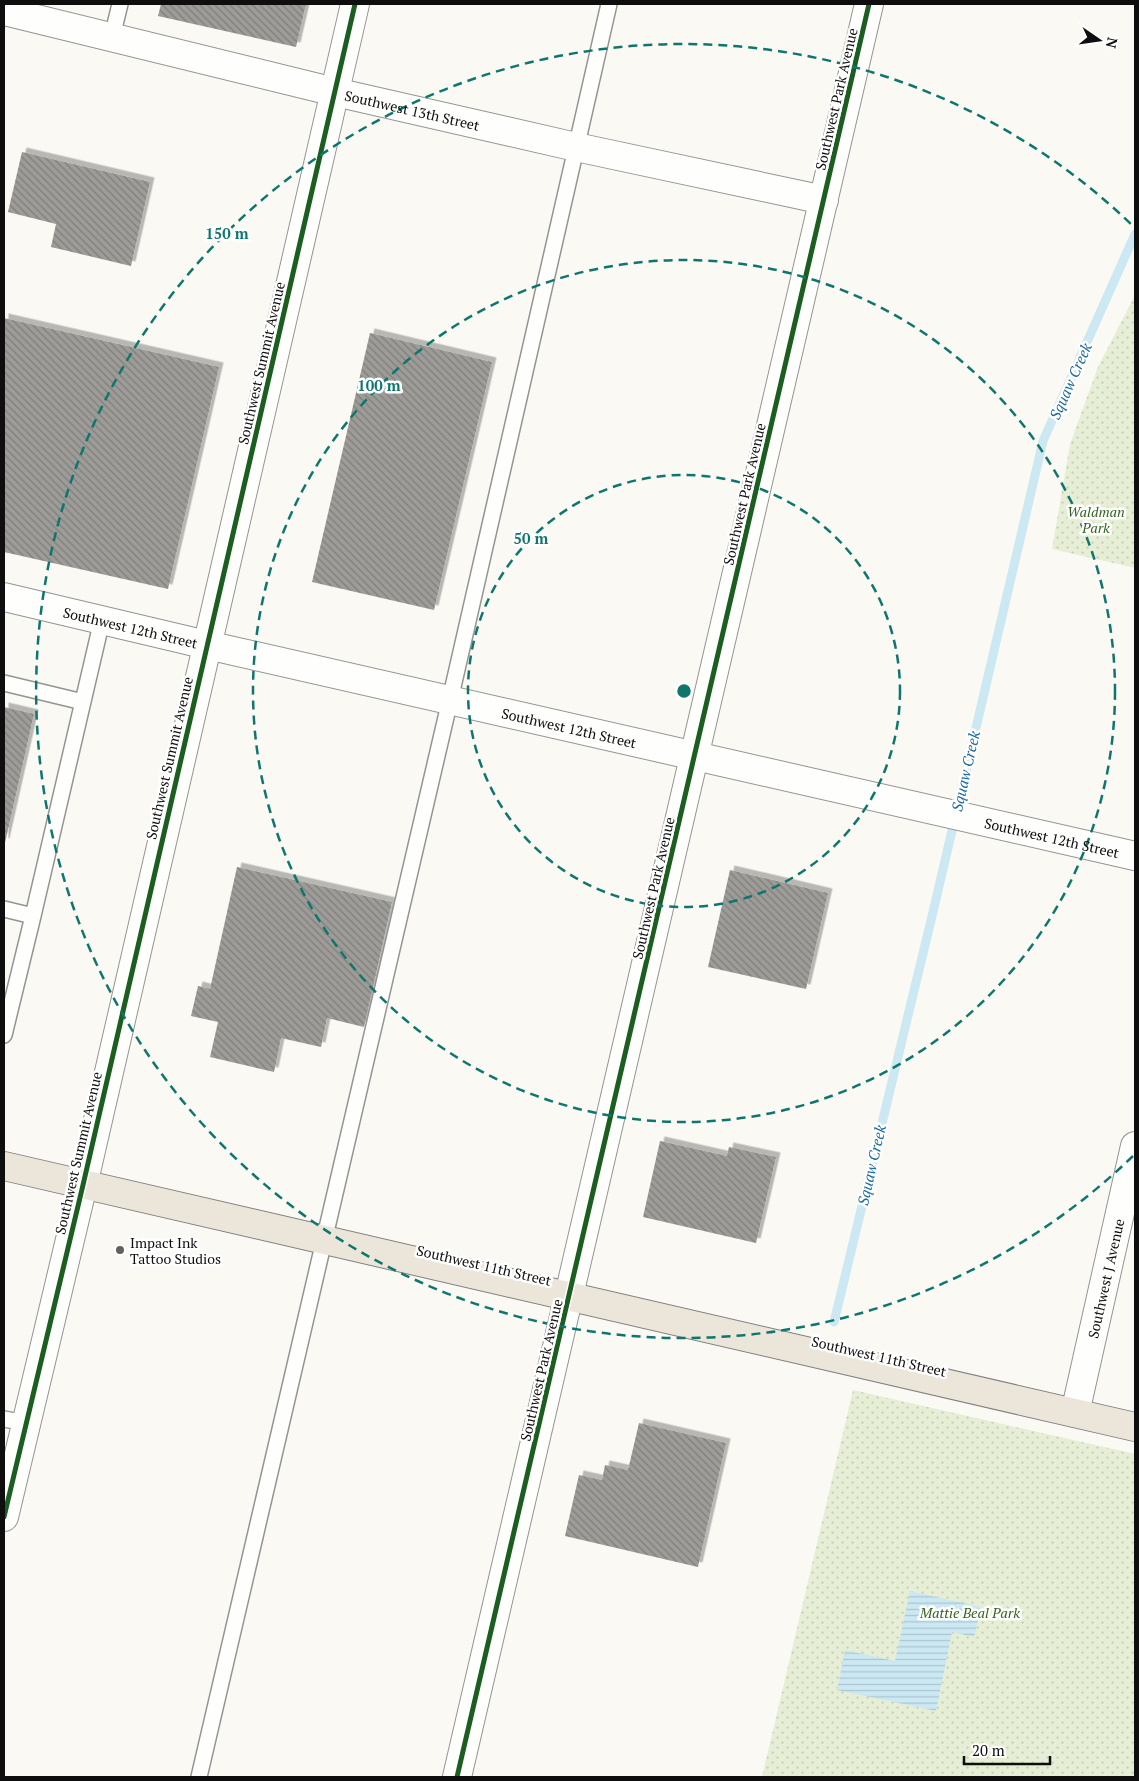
<svg xmlns="http://www.w3.org/2000/svg" width="1139" height="1781" font-family="'PT Serif',serif">
<style>
.park{fill:url(#park-dots)}
.water{fill:url(#water-rules)}
.lines{fill:none;stroke-linecap:round;stroke-linejoin:round}
.stream{stroke:#cbe8f3;stroke-width:9}
.building{fill:url(#building-back-hatch);filter:url(#shadow)}
.lane-casing{stroke:#949492;stroke-width:18}
.street-casing{stroke:#949492;stroke-width:30}
.primary-casing{stroke:#82817f;stroke-width:30}
.lane{stroke:#fefefd;stroke-width:15}
.street{stroke:#fefefd;stroke-width:28}
.primary{stroke:#ebe5da;stroke-width:28}
.cycleway-casing{stroke:#fff;stroke-width:8}
.cycleway{stroke:#1b5e20;stroke-width:5}
.ring{fill:none;stroke:#0f766e;stroke-width:2.5;stroke-dasharray:9 6}
.poi-dot{fill:#61605e;stroke:#fff;stroke-width:2}
.labels{text-anchor:middle;dominant-baseline:central;stroke-width:5;stroke-linejoin:round;paint-order:stroke}
.street-label{font-size:14px;fill:#0e0e0e;stroke:#fff}
.park-label{font-size:14px;font-style:italic;fill:#346321;stroke:#fff}
.poi-label{font-size:14px;fill:#0e0e0e;stroke:#fff;text-anchor:start}
.water-label{font-size:15px;font-style:italic;fill:#1d6c9a;stroke:#fff}
.centre{fill:#0f766e;stroke:#fff;stroke-width:2.5}
.ring-label{font-size:15px;text-anchor:middle;font-weight:bold;fill:#0f766e;stroke:#fff;stroke-width:5;stroke-linejoin:round;paint-order:stroke}
</style>
<defs>
<pattern id="park-dots" width="8" height="8" patternUnits="userSpaceOnUse" patternTransform="scale(1.25)"><rect width="8" height="8" fill="#e6efd5"/><path d="M2 2h.1M6 6h.1" fill="none" stroke="#c4ccb6" stroke-width="1.8" stroke-linecap="round"/></pattern>
<pattern id="water-rules" width="6" height="5" patternUnits="userSpaceOnUse" patternTransform="scale(1.25)"><rect width="6" height="5" fill="#cbe8f3"/><path d="M0 2.5h6" fill="none" stroke="#adc6cf"/></pattern>
<pattern id="building-back-hatch" width="6" height="6" patternUnits="userSpaceOnUse" patternTransform="scale(1.25)"><rect width="6" height="6" fill="#9e9c99"/><path d="M-1 5l2 2M0 0l6 6M5-1l2 2" fill="none" stroke="#7f7e7b"/></pattern>
<filter id="shadow"><feDropShadow dx="4.5" dy="-4.5" stdDeviation="0" flood-color="#0004"/></filter>
</defs>
<rect width="100%" height="100%" fill="#faf9f4"/>
<!-- park -->
<path class="park" d="M1135,295V568L1052,549L1070,444L1098,367Z
M853,1390L1135,1454V1777H762Z"/>
<!-- water -->
<path class="water" d="M910,1591L981,1607L974,1637L952,1632L936,1711L837,1690L845,1650L895,1661Z"/>
<g class="lines">
<!-- stream -->
<path class="stream" d="M834,1322L933,912L1043,441L1135,234"/>
</g>
<!-- building -->
<path class="building" d="M161,4H306L296,47L158,16Z
M22,152L150,182L131,266L51,247L56,224L8,212Z
M4,318L219,367L168,589L4,552Z
M370,333L492,362L434,610L312,582Z
M4,707L34,714L5,843H4Z
M237,867L392,902L364,1027L327,1018L321,1047L281,1038L274,1072L210,1057L218,1022L191,1016L198,986L210,989Z
M730,870L828,893L806,989L708,967Z
M660,1141L727,1156L729,1147L776,1157L756,1243L643,1217Z
M639,1423L726,1443L698,1567L565,1536L579,1475L602,1480L605,1465L628,1470Z"/>
<g class="lines">
<!-- lane casing -->
<g class="lane-casing">
<path id="lane" d="M112,37L120,4
M4,683L83,702
M4,909L33,916L4,1035
M33,916L102,620
M4,1419L26,1423
M199,1777L450,700L609,4"/>
</g>
<!-- street casing -->
<g class="street-casing">
<g id="street">
<path id="s1" d="M4,11L335,92L576,147L824,200"/>
<path id="s2" d="M4,597L207,645L1135,856"/>
<path id="s3" d="M1075,1413L1135,1146"/>
<path d="M4,1517L83,1185L355,4"/>
<path d="M457,1777L869,4"/>
</g>
</g>
<!-- primary casing -->
<g class="primary-casing">
<path id="primary" d="M4,1166L1135,1427"/>
</g>
<!-- lane -->
<use href="#lane" class="lane"/>
<!-- street -->
<use href="#street" class="street"/>
<!-- primary -->
<use href="#primary" class="primary"/>
<!-- cycleway casing -->
<g class="cycleway-casing">
<path id="cycleway" d="M4,1517L83,1185L355,4
M457,1777L869,4"/>
</g>
<!-- cycleway -->
<use href="#cycleway" class="cycleway"/>
</g>
<!-- distance rings -->
<g class="ring">
<circle cx="684" cy="691" r="216"/>
<circle cx="684" cy="691" r="431"/>
<path d="M1133 1156A647 647 0 1 1 1133 226"/>
</g>
<!-- markers -->
<circle class="poi-dot" cx="120" cy="1250" r="5"/>
<g class="labels">
<!-- street labels -->
<g class="street-label">
<text transform="translate(836 99) rotate(-77)">Southwest Park Avenue</text>
<text stroke="none"><textPath href="#s1" startOffset="420">Southwest 13th Street</textPath></text>
<text transform="translate(261 363) rotate(-77)">Southwest Summit Avenue</text>
<text transform="translate(744 494) rotate(-77)">Southwest Park Avenue</text>
<text stroke="none"><textPath href="#s2" startOffset="130">Southwest 12th Street</textPath></text>
<text stroke="none"><textPath href="#s2" startOffset="580">Southwest 12th Street</textPath></text>
<text transform="translate(169 758) rotate(-77)">Southwest Summit Avenue</text>
<text stroke="none"><textPath href="#s2" startOffset="1075">Southwest 12th Street</textPath></text>
<text transform="translate(653 888) rotate(-77)">Southwest Park Avenue</text>
<text transform="translate(78 1153) rotate(-77)">Southwest Summit Avenue</text>
<text transform="translate(484 1265) rotate(13)">Southwest 11th Street</text>
<text stroke="none"><textPath href="#s3" startOffset="138">Southwest J Avenue</textPath></text>
<text transform="translate(879 1356) rotate(13)">Southwest 11th Street</text>
<text transform="translate(541 1370) rotate(-77)">Southwest Park Avenue</text>
</g>
<!-- park labels -->
<g class="park-label">
<text x="1096" y="511">Waldman<tspan x="1096" dy="16">Park</tspan></text>
<text x="970" y="1612">Mattie Beal Park</text>
</g>
<!-- poi labels -->
<g class="poi-label">
<text x="130" y="1242">Impact Ink<tspan x="130" dy="16">Tattoo Studios</tspan></text>
</g>
<!-- water labels -->
<g class="water-label">
<text transform="translate(1070 381) rotate(-66)">Squaw Creek</text>
<text transform="translate(965 771) rotate(-77)">Squaw Creek</text>
<text transform="translate(871 1165) rotate(-77)">Squaw Creek</text>
</g>
</g>
<circle cx="684" cy="691" r="8" class="centre"/>
<g class="ring-label">
<text x="227" y="239">150 m</text>
<text x="379" y="391">100 m</text>
<text x="531" y="544">50 m</text>
</g>
<!-- border -->
<rect width="1139" height="1781" fill="none" stroke="#0e0e0e" stroke-width="10"/>
<!-- north arrow -->
<g transform="translate(1099 40) rotate(103)" stroke="#ffffff" stroke-width="4" paint-order="stroke">
<path d="M0-4L9 19L0 12L-9 19Z" fill="#0e0e0e"/>
<text y="-8" font-size="14" font-weight="bold" text-anchor="middle" fill="#0e0e0e">N</text>
</g>
<!-- scale -->
<path d="M964 1756v8h86v-8" fill="none" stroke="#0e0e0e" stroke-width="2.5"/>
<text x="972" y="1756" font-size="15" fill="#0e0e0e" stroke="#ffffff" stroke-width="4" paint-order="stroke">20 m</text>
</svg>
